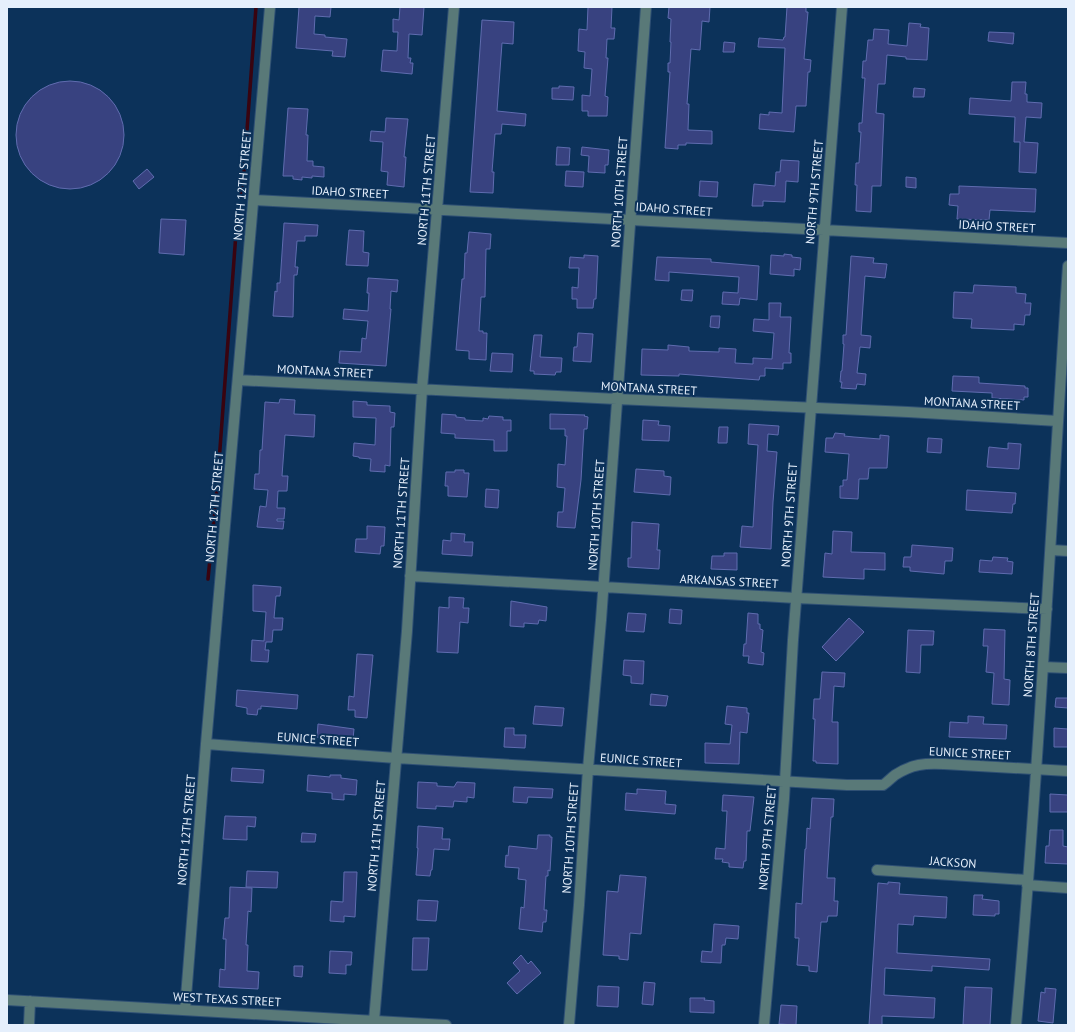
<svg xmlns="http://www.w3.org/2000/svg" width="1075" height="1032" font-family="'PT Sans',sans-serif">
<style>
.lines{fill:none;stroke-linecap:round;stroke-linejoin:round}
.stream{stroke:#390410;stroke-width:3.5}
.building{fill:#384280;stroke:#5f6caf}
.minor-casing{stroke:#2f5074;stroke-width:12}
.minor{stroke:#597978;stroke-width:10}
.labels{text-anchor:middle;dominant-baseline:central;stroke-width:4;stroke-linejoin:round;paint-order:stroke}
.street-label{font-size:12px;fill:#e5effc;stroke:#0c325a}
</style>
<rect width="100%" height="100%" fill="#0c325a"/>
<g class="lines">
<!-- stream -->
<path class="stream" d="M240,196L244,171L256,7
M208,579L217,489L238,206"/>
</g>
<!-- building -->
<path class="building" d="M299,7H331L330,17L315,16L314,34L325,35V37L347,39L345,57L332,56L333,51L296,48Z
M400,7H424L422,35L409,34L408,58H411L410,63H413L412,74L381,71L383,50L397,51L398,32H393V19L399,20Z
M588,7H612L611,28H615L614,39H607L606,58H608L605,96L608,97L607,116H588V111H582V95L590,96L592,69L584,68L585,52L578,51L579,29L587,30Z
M669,7H710L709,22L702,21L700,50L691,49L687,104H689L688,130L712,131V144L686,143V145H678V149L665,148L670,72H668V63H670L671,42H670L671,19L668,18Z
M787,7H806V12H808L804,59L811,60L810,72H808L806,106H796L794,132L759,129L760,114L769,115V112L782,113L785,48L758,47L759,38L783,40L784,37H785Z
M482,20L514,22L513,44L502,43L497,111L526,114L525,126L502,124L501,134H495L492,172H494L493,193L470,192Z
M909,23L921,24L920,27L929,28L927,60L906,59V57L887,55L885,84H878L876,113L884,114L881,186H872L871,212L856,211L857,185H855L856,163H859L861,132H859V123H862L865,78H862L863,61H866L868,40H873L874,29L889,30L888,44L907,46Z
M989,32L1014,33L1013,44L988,41Z
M724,42L735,43L734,52H723Z
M16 135a54 54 0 1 1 108 0a54 54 0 1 1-108 0Z
M1012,82H1026L1025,94H1027V102L1042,103L1041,118L1026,117L1024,142L1038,143L1036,173L1019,172L1020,142H1014L1015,117L969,114L970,98L1011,101Z
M559,86L574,87L573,100L552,99V88H559Z
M914,88L925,89L924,97H913Z
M288,108L308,109L306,135H308L307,161H313V166L324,167V177L312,176V178L302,177V180L293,179V176H283Z
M386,118L408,119L404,157H406L404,187L387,185L388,172L381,171L383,142L370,141L371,131L385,132Z
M557,147L570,148L569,165H556Z
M582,147L609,150L608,165H605V173L588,172L589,156L581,155Z
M781,160L799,161L798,182L786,181L785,202L763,201V206H752L754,184L775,186L776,172H780Z
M147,169L154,177L139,189L133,181Z
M566,171L584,172L583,187L565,186Z
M906,177L916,178V188L906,187Z
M700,181L718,182L717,197L699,196Z
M959,186L1036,189L1035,212L990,210L989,220L957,219L958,206L949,205L950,194H959Z
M161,219L186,220L184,255L159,253Z
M284,223L318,225L317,236H305V241H297L295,267H298L297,275H294L293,317L273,316L275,291L277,292V283H280Z
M349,230L364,231L363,252L369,253L368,266L346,265Z
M469,232L491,234L490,249H486L485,297H481L479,331H483V333H487L486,360L469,359V351L456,350L462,279H464L465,253H467Z
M784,254L792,255V257L801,258L800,270L794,269V276L770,274L771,255L784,256Z
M584,255L598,256L596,299H594L593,308H577V299H572V287L578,288L579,268H569L570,257L584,258Z
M851,256L874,258L873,263L887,264L885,278L865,276L861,335L871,336L870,348L860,347L857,373L866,374L865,385L857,384L856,389L841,388L842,382H840L841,371H842L844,344H843V335H846Z
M657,257L711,259V262L759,266L757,300L740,298L739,305L722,304L723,292L738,293L739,277L669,272V281L655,280Z
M368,278L398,280L397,292L391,291L390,309H391L386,366L339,363L340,351L361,352L362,338L366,339L368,321L343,319L344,309L368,311L369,293H367Z
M974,285L1016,287V293L1026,294L1025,303H1031L1030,315H1025L1024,325L1014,324V330L971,328L972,319L953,318L954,292L973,293Z
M682,290H693L692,301L681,300Z
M769,303H781L780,317H791L789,353H791V363H783V369L765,368V376H760L759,380L679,374V376L641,375L642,349L668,350V345L689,347V351L719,352V348L736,349L735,363L753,364V358L772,359L774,333L753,331L754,319L769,320Z
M711,316H720L719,328L710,327Z
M578,333L593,334L591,362L573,361L574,347H577Z
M534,335H542L540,357L562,358L561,372H556L555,375L534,374V371H530Z
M492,353L513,354L512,372L490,371Z
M953,376L979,377V383L1025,386V388H1028V397H1024V400L992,398V393L952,391Z
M280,399L295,400L294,414L315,415L314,437L285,435L282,476H288L287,491H278L277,508H285L284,519H277V521H284L283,529L257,527L260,506L266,507L268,490L254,489L255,474H259L260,450H262L265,402L279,403Z
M353,401L367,402V405L390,406V412L395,413L394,427H391L390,466L385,465V472L370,471L371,459L359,458V457L353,456L354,443L375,445L376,418L353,417Z
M442,414L456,415V417L465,418V420L483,421V418L488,419L489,416L503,417V420H511V431H507V451H494V440L455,438V434L441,433Z
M550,414L585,415L584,416L588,417L587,429H584L581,480L575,528L557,527L558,512H563L565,488L557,487L558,464L565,465L567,436H565V429H550Z
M643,420L659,421L658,425L670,426L669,441L642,440Z
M749,424L779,426L778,435L768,434L767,451L777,452L773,502L771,549L740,547L742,526L753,527L758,445L748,444Z
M719,427H728L727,443H718Z
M835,433L845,434L844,436L854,437L880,439V435L889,436L887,468H869L868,479H859L858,499L840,498V486H843V480H847L849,454L825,452L826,438H833Z
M928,438L942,439L941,453L927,452Z
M1008,443L1021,444L1019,469L987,467L989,447L1008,449Z
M636,469L664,471V476L671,477L670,495L634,492Z
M455,470H464V473H469L467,497L448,496V486H445L446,472H455Z
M486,489L499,490L498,508L485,507Z
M967,490L1016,493L1015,504H1013L1012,513L966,510Z
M632,522L659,524L657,550H660L659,569L628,567V558H631Z
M367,526L385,527L384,546H381L380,554L355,552L356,539H367Z
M833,531L852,532L851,552L885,553V570L864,569V579L823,577L825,553L832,554Z
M451,533L465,534L464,542H473L472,556L442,554L443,540L451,541Z
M912,545L953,548L952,561H945L944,574L910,571V567H903L904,557H911Z
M724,553H737V570L711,569L712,556H724Z
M993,557L1008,558L1007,561L1013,562L1012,574L979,572L980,560L992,561Z
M253,585L281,587L280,596H276L274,618H283L282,630H273L272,642H266L265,650H269L268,662L251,661L252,640L264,641L266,612L253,611Z
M449,597L464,598L463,608H469L468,623L460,622L458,653L437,652L439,607L449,608Z
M511,601L547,607L546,621L539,620L538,624L524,623V627L510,626Z
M670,609L682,610L681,624L669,623Z
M628,613L646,614L644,632L626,631Z
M748,613L758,614V624H760V629L763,630L761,652L764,653L763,665L748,663L749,656H743L744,644H746Z
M849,618L864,632L836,661L822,647Z
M984,629L1005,630L1004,679L1010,680L1009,705L992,704L994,673L986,672L988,646H983Z
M908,630L934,631L933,645H921L920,673L906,672Z
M357,654L373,655L367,718L355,717V710H348L349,696L354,697Z
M624,660L644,661L643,684L631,683V676L623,675Z
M822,672L845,673L844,687L834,686L832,722H838V764L816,763V761H813L815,719H813L814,699H820Z
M237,690L298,695L297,709L261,706V709H258L257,715L247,714V708L236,706Z
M651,694L668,696L666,706L650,705Z
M1056,698H1068V708L1055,707Z
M535,706L564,708L562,726L533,724Z
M727,706L747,708V713H749L747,733L740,732L739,764L705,763V743L730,744L732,725L725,724Z
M968,716L984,717L983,724L1007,725L1006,739L949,737L950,722L968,723Z
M318,724L354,729L353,739L337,738V740L317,737Z
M505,728H514V735H526L525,748L504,747Z
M1054,728L1068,729V747H1054Z
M232,768L264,770L263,783L231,781Z
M308,775L330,777V775H341V778L357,780L356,795L344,794V800L332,799V793L307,791Z
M418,782L437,783V786L454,787L457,782L475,783L474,798L467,797V802L454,801L453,807L436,806V809L417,808Z
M514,787L553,789L552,798L528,797L527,803L513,802Z
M637,789L666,791L665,804L676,805L675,814L625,810L626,793L637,794Z
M1050,794L1068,795V812H1050Z
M723,795L754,797L750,831H747L746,861H744L743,868L729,867V863L722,862L723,859H715L716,848L725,849L727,811H722Z
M812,798L834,799L833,817H831L827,878H835L834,901H838L837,916H828L827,922H821L817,972L809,971V966L797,965L799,938H795L796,903L802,904L805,849H806L807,828L810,829Z
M225,816L256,817L255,827L247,826V840L223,839Z
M418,826L443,828L442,839H450L449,850L434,849L432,870H431L430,876L416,875L418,848H417Z
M1050,830H1063V846L1068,847V864L1045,863L1046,846H1049Z
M302,833L316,834L315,842H301Z
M538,835H550V837H552L550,871L548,870V876H546L544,910H547L546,922H543L542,932L519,929L521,907L524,908L526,880L518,879L519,868L505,867L506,855L508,856L509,846L537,849Z
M247,871L278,872L277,888L246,887Z
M344,872H357L355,917L344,916V922L330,921L331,901L343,902Z
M620,875L646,877L641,934L630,933L628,960L619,959V956L603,955L607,891L618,892Z
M888,882L900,883L899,894L947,897L946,918L914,916L913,925L898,924L897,953L990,959L989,970L932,966V971L885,968L884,995L935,998L934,1018L882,1016V1025H869L878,883L888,884Z
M230,887L252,888L251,912L248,911L246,945H248L247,971L259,972L258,989L219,987L220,969L225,970L226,939H223L225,918H229Z
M974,895H983L982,899L999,901V914H995V916L973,915Z
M418,900L438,901L436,921L417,920Z
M714,924L739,926L738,939L726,938L725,945H722L721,963L701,962L702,951L712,952Z
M413,938H429L427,970H412Z
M330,951L352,952L351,965H346V974L329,973Z
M521,955L528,964L531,961L541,973L517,994L507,983L520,971L513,963Z
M294,966H303L302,977L294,976Z
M644,982L655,983L653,1005L642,1004Z
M598,986L619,987L618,1007L597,1006Z
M965,987L992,988L990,1025H963Z
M1045,988L1056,989L1053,1023L1038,1021L1041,992L1045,993Z
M690,998H705L704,1000L714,1001V1013L690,1012Z
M781,1005L797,1006L796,1025L779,1024Z"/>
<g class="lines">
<!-- minor casing -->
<g class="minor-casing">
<path id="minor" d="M254,200L1068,243
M238,380L617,399L908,412L1058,421
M1051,550L1068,551
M410,576L796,598L1047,609
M1043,667L1068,668
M206,744L396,758L847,785H883C888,782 891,778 895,775C912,764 925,763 944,764L1068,771
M877,870L1027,880
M1027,885L1068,888
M7,1000L446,1025
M185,1010L206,744L270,7
M374,1021L407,631L422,389L454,7
M29,1025L30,1001
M569,1025L579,905L588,769L601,620L646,7
M764,1025L784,799L793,640L842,7
M1016,1025C1039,773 1051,519 1068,266"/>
</g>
<!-- minor -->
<use href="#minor" class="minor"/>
</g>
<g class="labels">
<!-- street labels -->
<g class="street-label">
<text transform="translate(242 185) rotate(-85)">NORTH 12TH STREET</text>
<text transform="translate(426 190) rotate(-85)">NORTH 11TH STREET</text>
<text transform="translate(350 192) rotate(3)">IDAHO STREET</text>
<text transform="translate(619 192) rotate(-86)">NORTH 10TH STREET</text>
<text transform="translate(814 192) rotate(-85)">NORTH 9TH STREET</text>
<text transform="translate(674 209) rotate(4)">IDAHO STREET</text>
<text transform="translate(997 226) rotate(3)">IDAHO STREET</text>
<text transform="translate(325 371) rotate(3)">MONTANA STREET</text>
<text transform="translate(649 388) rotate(3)">MONTANA STREET</text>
<text transform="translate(972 403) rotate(3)">MONTANA STREET</text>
<text transform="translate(214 507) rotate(-85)">NORTH 12TH STREET</text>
<text transform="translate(401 513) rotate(-86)">NORTH 11TH STREET</text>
<text transform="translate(596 515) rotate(-86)">NORTH 10TH STREET</text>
<text transform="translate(789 515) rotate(-86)">NORTH 9TH STREET</text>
<text transform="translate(729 581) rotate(3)">ARKANSAS STREET</text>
<text transform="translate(1031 645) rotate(-86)">NORTH 8TH STREET</text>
<text transform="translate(318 739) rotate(4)">EUNICE STREET</text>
<text transform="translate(970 753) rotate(3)">EUNICE STREET</text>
<text transform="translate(641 760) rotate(4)">EUNICE STREET</text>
<text transform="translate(186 830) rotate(-85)">NORTH 12TH STREET</text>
<text transform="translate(376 836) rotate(-85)">NORTH 11TH STREET</text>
<text transform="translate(570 838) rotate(-86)">NORTH 10TH STREET</text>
<text transform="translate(767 838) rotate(-85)">NORTH 9TH STREET</text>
<text transform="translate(953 862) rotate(4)">JACKSON</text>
<text transform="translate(227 999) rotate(3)">WEST TEXAS STREET</text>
</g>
</g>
<!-- border -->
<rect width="1075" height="1032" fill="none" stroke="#e5effc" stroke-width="16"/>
</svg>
